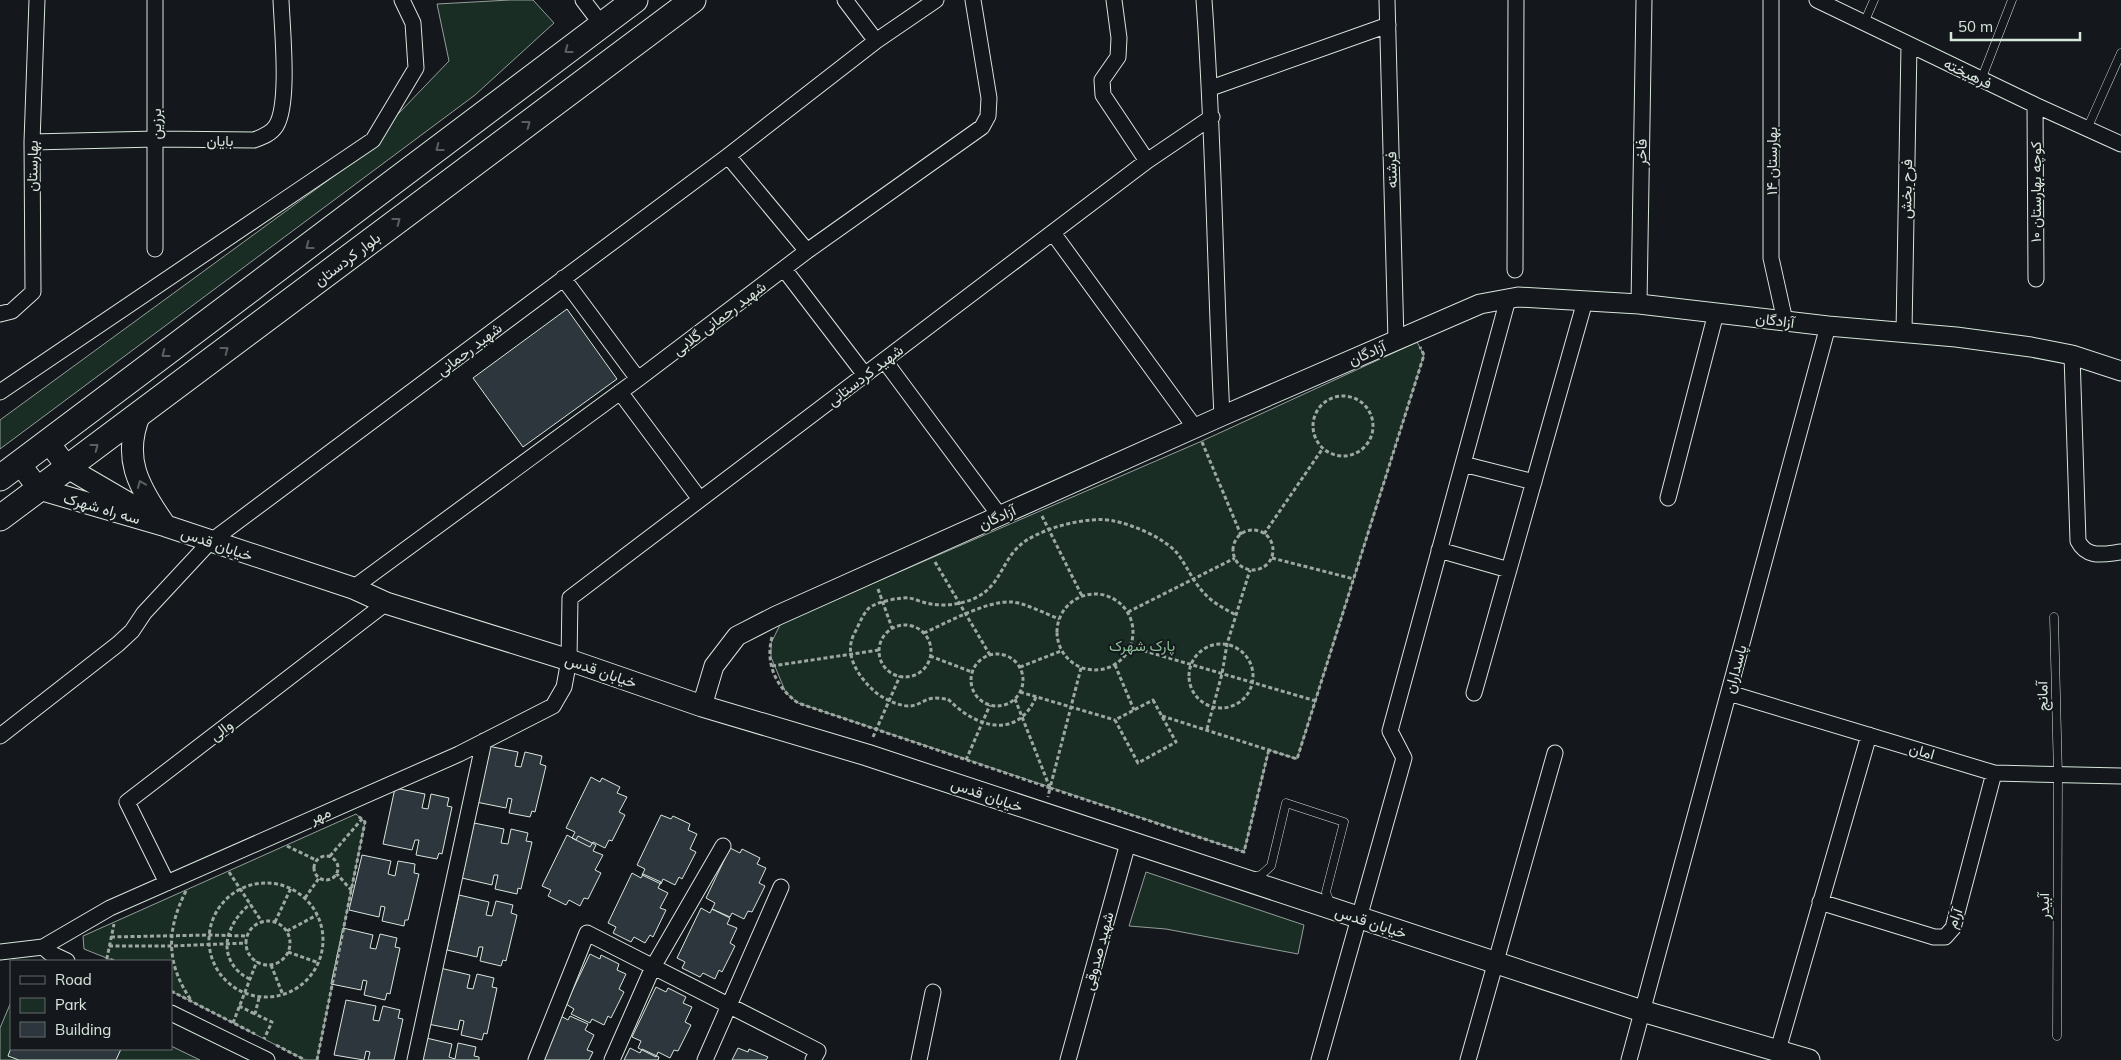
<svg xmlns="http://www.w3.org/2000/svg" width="2121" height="1060" font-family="Mulish,Vazirmatn,sans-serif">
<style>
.green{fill:#1a2d24;stroke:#939e99}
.building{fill:#2c363c;stroke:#d8e6dc}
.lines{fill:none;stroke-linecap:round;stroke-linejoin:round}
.service-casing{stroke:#d8e6dc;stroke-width:9}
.minor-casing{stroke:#d8e6dc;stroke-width:17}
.tertiary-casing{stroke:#d8e6dc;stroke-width:21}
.secondary-casing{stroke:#d8e6dc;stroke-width:23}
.primary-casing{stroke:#d8e6dc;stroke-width:27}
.path{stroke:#9da8a2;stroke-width:3;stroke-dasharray:4 2.5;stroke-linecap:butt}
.service{stroke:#14181c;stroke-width:8}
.minor{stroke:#14181c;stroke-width:15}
.tertiary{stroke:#14181c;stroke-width:19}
.secondary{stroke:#14181c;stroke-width:21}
.primary{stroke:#14181c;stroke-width:25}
.oneway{stroke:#59605f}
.labels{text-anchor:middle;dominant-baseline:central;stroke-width:4;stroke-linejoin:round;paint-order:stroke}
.street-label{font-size:15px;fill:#d8e6dc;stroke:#14181c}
.park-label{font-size:15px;fill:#8ac095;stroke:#14181c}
</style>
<rect width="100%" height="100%" fill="#14181c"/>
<!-- green -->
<path class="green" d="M510,0H533L554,23L475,95L0,449V420L349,165L449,61L437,4Z
M1417,342L1424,355L1297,759L1269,750L1244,852L798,703L786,693L771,657V643L781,623L1202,441Z
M356,814L365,822L317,1060H305L171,991V961H114L84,949L83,936Z
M1146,872L1304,925L1298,954L1166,929L1129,926Z
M11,1002V1049H171V1046L200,1060H0V1028Z"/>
<!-- building -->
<path class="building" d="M567,309L617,379L523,447L473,378Z
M488,746L518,752L515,766L521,767L525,752L542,756L540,764L546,766L535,812L532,811L530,817L509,813L512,799L508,798L506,808L476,802Z
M591,777L600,782L602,778L620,787L617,793L627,797L619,812L625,815L612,841L609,840L605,848L593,842L590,847L572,838L575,832L566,828Z
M395,788L425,794L422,808L428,809L431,794L449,798L447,806L452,807L442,854L439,853L437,859L416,855L419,840H415L412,850L383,844Z
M661,815L671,819L673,816L690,824L688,830L697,834L690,849L696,852L682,879L679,877L675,885L663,879L661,884L642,875L645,869L637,865Z
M474,823L504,829L501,843L508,844L511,829L528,833L526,841L532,842L521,889L518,888L517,894L495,889L498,875H494L492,885L462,878Z
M567,835L576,840L578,836L596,845L593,851L603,855L595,870L601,873L588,899L584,898L580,906L569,900L566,905L548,896L551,890L542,886Z
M730,848L740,853L742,849L760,858L757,864L766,868L759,883L765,886L752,912L748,911L744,919L732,913L730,917L712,909L715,903L706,898Z
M362,855L391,861L388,874L395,876L398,861L415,864L414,873L419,874L408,920H405L404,926L382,921L385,907L381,906L379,917L349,910Z
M632,873L641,878L643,874L661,882L658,888L668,893L660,908L666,910L653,937L650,935L645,943L634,937L631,942L613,933L616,927L608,923Z
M459,895L489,902L486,915L492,916L496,901L513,905L511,913L517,915L506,961L503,960L501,966L480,961L483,947H479L477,957L447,950Z
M701,908L710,913L712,909L730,918L727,924L737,928L730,943L735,946L722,972L719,970L715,979L703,973L700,977L682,968L685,962L677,958Z
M343,928L373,935L370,948L376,949L380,934L397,938L395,947L400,948L390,994L387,993L385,1000L364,995L367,981L363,980L361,990L331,984Z
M590,954L600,959L601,955L619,964L617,970L626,974L619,989L624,992L611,1018L608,1016L604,1025L592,1019L590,1023L571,1014L574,1009L566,1004Z
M440,968L470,975L467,988L473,989L477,974L494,978L492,987L497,988L487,1034L484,1033L482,1040L461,1035L464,1021L460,1020L458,1030L428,1024Z
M656,987L666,992L668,988L686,997L683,1003L692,1007L685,1022L691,1025L678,1051L674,1050L670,1058L658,1052L656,1057L638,1048L641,1041L632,1037Z
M346,1000L376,1006L373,1020L379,1021L383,1006L400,1010L398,1018L403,1019L394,1060H368L370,1052L366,1051L364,1060L334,1055Z
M559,1015L568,1020L570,1016L588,1024L585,1030L594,1035L587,1050L593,1052L589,1060H537Z
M422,1037L452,1044L449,1057L455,1059L458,1043L476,1047L474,1056L479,1057V1060H417Z
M11,1048V1049H121L116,1060H19L8,1056Z
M630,1048L640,1053L642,1049L659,1057L658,1060H624Z
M738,1048L748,1052L749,1049L768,1057L766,1060H732Z"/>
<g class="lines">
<!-- service casing -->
<g class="service-casing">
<path id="service" d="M1864,23L1874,0
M1981,80L2012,0
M2087,129L2121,53
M2054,617L2058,775L2057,1036
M1252,877L1261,875L1271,866L1286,803L1344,822L1326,892L1329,900L1334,904"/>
</g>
<!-- minor casing -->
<g class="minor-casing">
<path id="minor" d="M155,0V249
M583,0L602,25
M845,0L876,41
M1114,0L1119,38L1118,57L1102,80L1103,95L1147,161
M1204,0C1214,138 1215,277 1222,416
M1387,0L1396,341
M1771,0V258L1785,321
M1817,0L2035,105L2121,144
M1211,88L1388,25
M2035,105L2036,279
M32,142L156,139L254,140C262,137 271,134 276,126C290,104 282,28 281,0
M728,156L807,251
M1053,233L1196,429
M784,269L865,375
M1515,270L1516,0
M563,278L638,379
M1639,304L1644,0
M0,314L12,311L33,292L32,142L37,0
M1904,332L1909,45
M2072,355L2078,541C2087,559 2104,554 2121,552
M884,360L1000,516
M0,392L373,140L416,68L413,23L402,0
M620,392L699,498
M1463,464L1534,482
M1668,498L1716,313
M1439,550L1509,570
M353,588L638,379L807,251L982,127L988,116L989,98L973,0
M1474,693L1585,301
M1729,693L1994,773L2121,776
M0,736L118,644L132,631L144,613L210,542L728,156L876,41L936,0
M167,883L127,802L386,603
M1820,902L1934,937H1945L1953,928L1994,773
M43,947L50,953L67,961
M0,952L43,947L110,908L459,754L553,706L564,687L569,660L570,598L1147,161L1212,117
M171,1013L267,1060
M1778,1050L1869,735
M415,1060L484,741
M536,1060L587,933L818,1051L813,1060
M612,1060L653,967L723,846
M705,1060L781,887
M919,1060L933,992
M1068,1060L1128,843
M1319,1060L1404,758L1390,731L1508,299
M1468,1060L1555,753
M1629,1060L1828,326"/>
</g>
<!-- tertiary casing -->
<g class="tertiary-casing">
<path id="tertiary" d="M702,706L714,666L737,636L776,616L1222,416L1480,304L1518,297L1639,304L1828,326L1956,337L2031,347L2072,355L2121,371"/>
</g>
<!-- secondary casing -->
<g class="secondary-casing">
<path id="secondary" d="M140,414C122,457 138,486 163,522
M48,442L68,468L140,510
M19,463L39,489L166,526L353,588L386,603L569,660L702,706L867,755L1642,1011L1809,1060"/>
</g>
<!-- primary casing -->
<g class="primary-casing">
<path id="primary" d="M0,478L635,0
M0,518L693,0"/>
</g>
<!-- path -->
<path class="path" d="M1313 426a30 30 0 1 1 60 0a30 30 0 1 1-60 0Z
M1202,442L1241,535
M1042,516L1082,596
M1233 550a20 20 0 1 1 40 0a20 20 0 1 1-40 0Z
M1264,534L1323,448
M1272,558L1354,579
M935,562L990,655
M878,589L892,628
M1057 632a38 38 0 1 1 76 0a38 38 0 1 1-76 0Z
M1128,612L1235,558
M879 651a26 26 0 1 1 52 0a26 26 0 1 1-52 0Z
M924,633C946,623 988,600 1012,602C1025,603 1046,614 1059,619
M772,637C765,664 776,687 798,703L1050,788
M1189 676a32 32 0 1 1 64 0a32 32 0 1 1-64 0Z
M1131,647L1316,701
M971 680a26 26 0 1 1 52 0a26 26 0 1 1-52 0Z
M930,656L972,672
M1115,665L1134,710
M772,666L879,650
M1020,667L1061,651
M1081,668L1050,788L1244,852L1269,749
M1020,692L1115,720
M1036,697C1017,741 975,727 948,699C942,699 935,697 929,699C923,701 918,705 911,706C899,707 879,697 871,688C857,674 844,654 854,634C859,625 862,615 869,608C876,602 900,597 909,598C916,599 923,603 931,604C948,607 971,603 985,592C1000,580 1004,561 1018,547C1036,529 1089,515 1114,521C1134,525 1164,538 1177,553C1187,566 1193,582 1205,594C1213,603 1225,609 1236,615
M1015,699L1050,788L1048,797
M1153,700L1176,742L1138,763L1115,720Z
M1162,716L1297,759L1424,355L1420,347
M1207,729L1222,674L1227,644L1250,570
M873,737L900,676
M966,760L990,705
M287,846L316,860
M314 868a12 12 0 1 1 24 0a12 12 0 1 1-24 0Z
M330,856L362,819
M229,872L262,922
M336,873L352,891
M209 940a57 57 0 1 1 114 0a57 57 0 1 1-114 0Z
M186,891C166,930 166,964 191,1000
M305,898L319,878
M246 943a22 22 0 1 1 44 0a22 22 0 1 1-44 0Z
M275,922L291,888
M287,931L317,915
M111,937L209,935L247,936
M109,946H171L247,943
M288,952L319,963
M114,961L107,958L114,924
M271,965L283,995
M250,979C245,977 241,974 237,970C217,948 230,921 250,904
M171,991L255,1034
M259,998L255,1014L272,1022L264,1039
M239,1006L255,1014
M233,1023L257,961
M276,1045L305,1060
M317,1060L365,822L357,815"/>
<!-- service -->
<use href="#service" class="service"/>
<!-- minor -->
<use href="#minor" class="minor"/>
<!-- tertiary -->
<use href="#tertiary" class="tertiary"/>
<!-- secondary -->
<use href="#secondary" class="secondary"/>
<!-- primary -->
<use href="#primary" class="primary"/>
</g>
<!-- one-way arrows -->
<defs><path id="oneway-chevron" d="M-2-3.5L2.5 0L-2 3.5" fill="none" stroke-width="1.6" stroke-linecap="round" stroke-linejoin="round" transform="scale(1.25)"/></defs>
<g class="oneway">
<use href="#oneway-chevron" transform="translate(568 50) rotate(143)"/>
<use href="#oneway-chevron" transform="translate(527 124) rotate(-37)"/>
<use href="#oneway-chevron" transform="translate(439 148) rotate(143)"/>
<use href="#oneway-chevron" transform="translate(397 221) rotate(-37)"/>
<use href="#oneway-chevron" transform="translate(309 246) rotate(143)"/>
<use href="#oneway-chevron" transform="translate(225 350) rotate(-37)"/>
<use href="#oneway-chevron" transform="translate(165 354) rotate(143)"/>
<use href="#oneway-chevron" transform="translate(95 447) rotate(-37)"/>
<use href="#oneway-chevron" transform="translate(141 484) rotate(-112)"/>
</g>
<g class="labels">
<!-- street labels -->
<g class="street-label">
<text transform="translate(1968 73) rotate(26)">فرهیخته</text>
<text transform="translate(155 124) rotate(-90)">برزین</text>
<text x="220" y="140">بایان</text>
<text transform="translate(1641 152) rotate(-89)">فاخر</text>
<text transform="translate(1771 161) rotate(-90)">بهارستان ۱۴</text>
<text transform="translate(32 166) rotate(-89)">بهارستان</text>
<text transform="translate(1391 170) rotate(-91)">فرشته</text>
<text transform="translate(1906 189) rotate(-89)">فرح بخش</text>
<text transform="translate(2035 192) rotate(-90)">کوچه بهارستان ۱۰</text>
<text transform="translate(347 259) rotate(-37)">بلوار کردستان</text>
<text transform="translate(719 318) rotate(-37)">شهید رحمانی گلابی</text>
<text transform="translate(1775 320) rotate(7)">آزادگان</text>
<text transform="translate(469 349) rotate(-37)">شهید رحمانی</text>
<text transform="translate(1367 353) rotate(-23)">آزادگان</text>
<text transform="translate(865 375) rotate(-37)">شهید کردستانی</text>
<text transform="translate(102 508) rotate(16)">سه راه شهرک</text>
<text transform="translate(997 517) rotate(-24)">آزادگان</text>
<text transform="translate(217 544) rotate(19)">خیابان قدس</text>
<text transform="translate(1735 669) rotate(-75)">پاسداران</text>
<text transform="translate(601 671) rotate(19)">خیابان قدس</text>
<text transform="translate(2042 696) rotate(-91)">آمانج</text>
<text transform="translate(221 730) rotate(-38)">والی</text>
<text transform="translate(1922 751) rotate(16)">امان</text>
<text transform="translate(987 795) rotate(19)">خیابان قدس</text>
<text transform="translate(320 815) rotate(-24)">مهر</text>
<text transform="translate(2043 906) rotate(-90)">آبیدر</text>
<text transform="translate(1954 918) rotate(-69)">آرام</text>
<text transform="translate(1371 922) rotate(18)">خیابان قدس</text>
<text transform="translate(1098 951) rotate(-75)">شهید صدوقی</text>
</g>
<!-- park labels -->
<g class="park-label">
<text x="1142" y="645">پارک شهرک</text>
</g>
</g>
<!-- legend -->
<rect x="10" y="960" width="162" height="90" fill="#14181c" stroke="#626a69"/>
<rect x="20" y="976" width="25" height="8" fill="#14181c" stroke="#626a69"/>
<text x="55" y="985" font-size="15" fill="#d8e6dc">Road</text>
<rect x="20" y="998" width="25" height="15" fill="#1a2d24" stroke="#626a69"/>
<text x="55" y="1010" font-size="15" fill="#d8e6dc">Park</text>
<rect x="20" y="1022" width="25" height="15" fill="#2c363c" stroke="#626a69"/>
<text x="55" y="1035" font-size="15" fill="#d8e6dc">Building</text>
<!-- scale -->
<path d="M1951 32v8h129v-8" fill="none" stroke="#d8e6dc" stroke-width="2.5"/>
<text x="1958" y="32" font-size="15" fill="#d8e6dc" stroke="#14181c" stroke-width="4" paint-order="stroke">50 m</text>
</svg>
